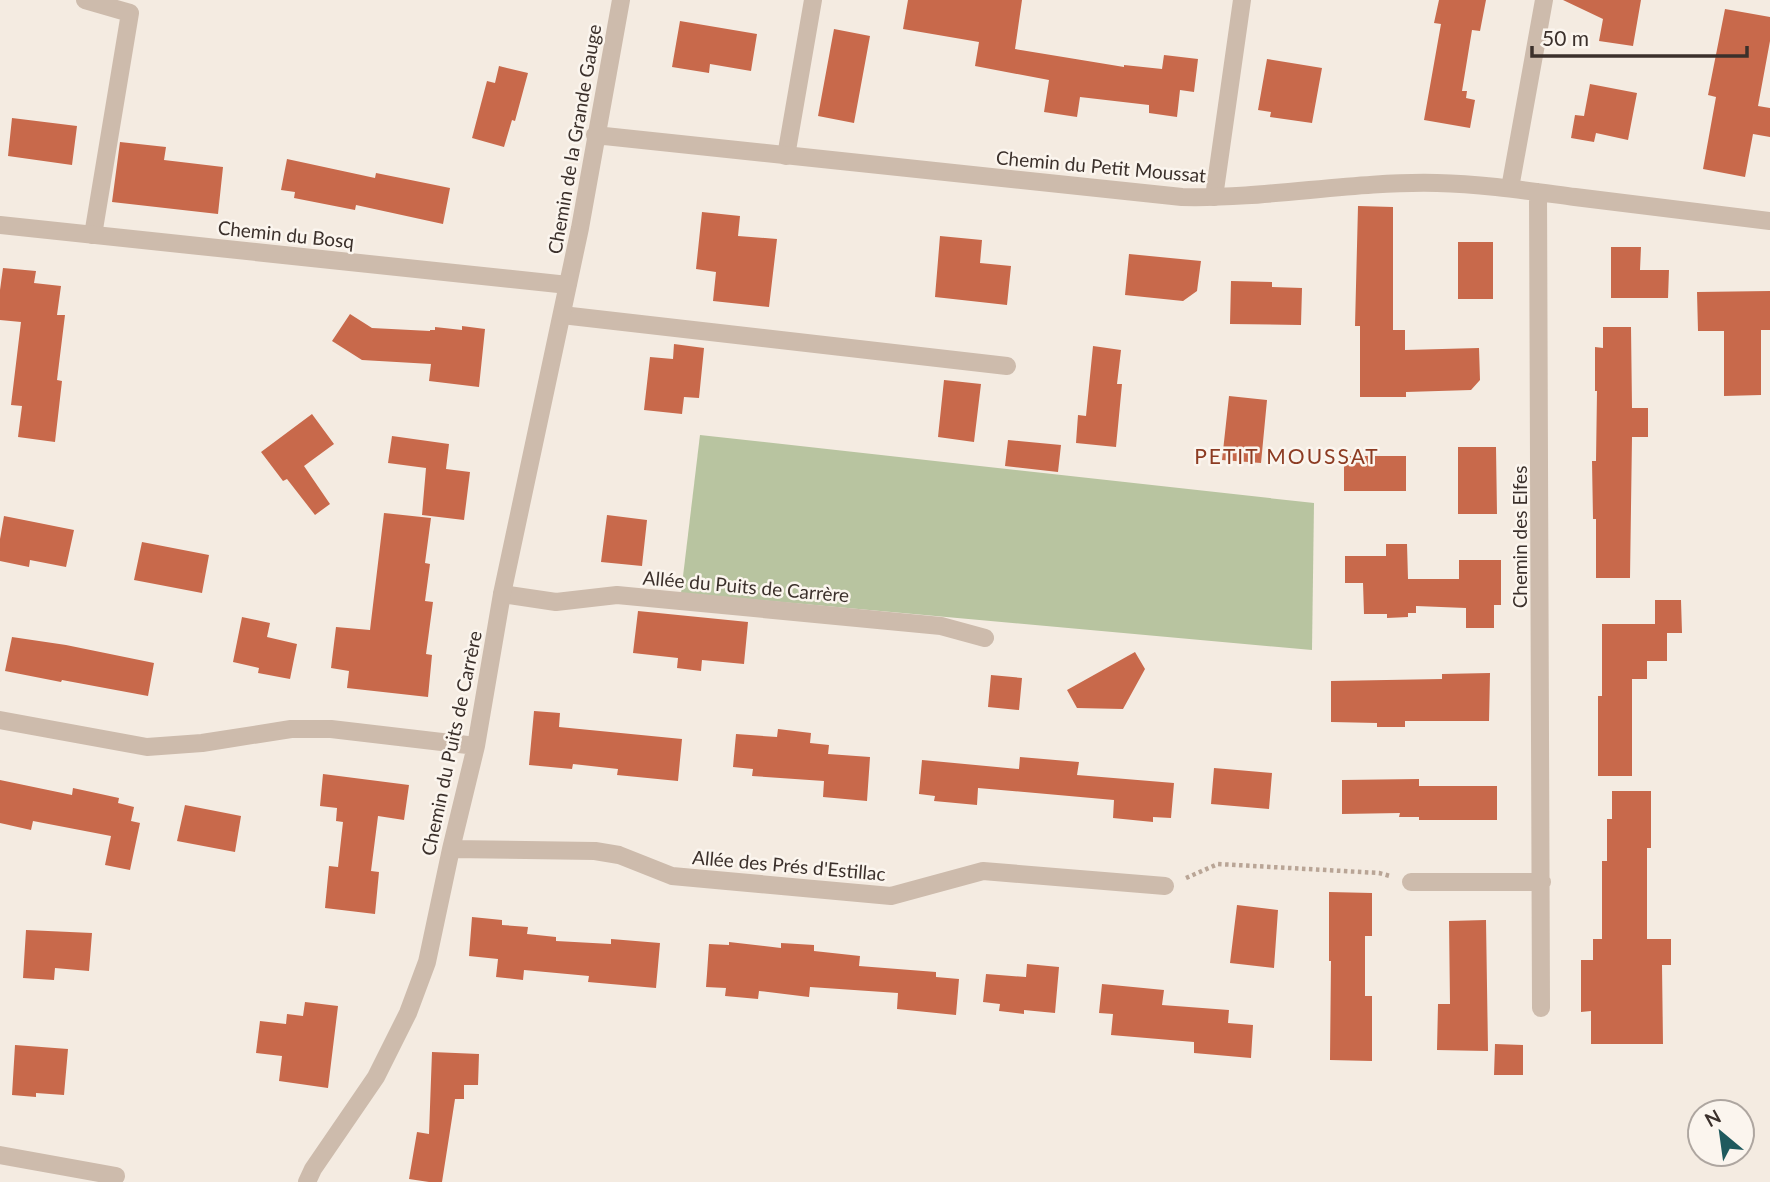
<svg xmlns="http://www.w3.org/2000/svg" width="1770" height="1182" font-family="Lato,sans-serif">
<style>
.green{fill:#b8c4a0}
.building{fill:#c8694b}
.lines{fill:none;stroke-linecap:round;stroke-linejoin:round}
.path{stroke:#b9a596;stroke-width:4.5;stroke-dasharray:3.5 3.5;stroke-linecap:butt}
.lane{stroke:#cdbbac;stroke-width:18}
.street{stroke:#cdbbac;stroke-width:18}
.labels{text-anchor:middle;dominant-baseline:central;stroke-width:5;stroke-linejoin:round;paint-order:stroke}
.street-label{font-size:19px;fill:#3b302b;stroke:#fbf5ee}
.neighbourhood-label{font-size:21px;letter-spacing:2px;fill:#8c3b22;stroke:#fbf5ee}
</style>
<rect width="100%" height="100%" fill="#f4ebe1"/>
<!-- green -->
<path class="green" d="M700,435L1314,503L1312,650L681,593Z"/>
<!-- building -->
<path class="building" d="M908,0H1022L1015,49L1124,67V65L1162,69L1164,55L1198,59L1194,92L1180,90L1177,117L1149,113V105L1080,97L1077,117L1044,112L1049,80L975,66L979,42L903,29Z
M1439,0H1486L1480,31L1472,30L1462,91H1467L1466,98L1475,100L1470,128L1424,120L1441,24L1434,23Z
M1563,0H1641L1633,46L1599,41L1603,19Z
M1725,9L1770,17V41L1758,106L1770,108V137L1753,134L1745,177L1703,169L1716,97L1708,95Z
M680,21L757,34L751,71L710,64L709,73L672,67Z
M834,29L870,36L854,123L818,116Z
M1267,59L1322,68L1312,123L1270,117L1271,112L1258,110Z
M499,66L528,73L515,121L512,120L504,147L472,138L487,81L495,83Z
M1590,84L1637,93L1628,140L1596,133L1594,142L1571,138L1575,115L1584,116Z
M12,118L77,126L72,165L8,156Z
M120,142L166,147L164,160L223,167L218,214L112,202Z
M287,159L375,178L376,173L450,188L443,224L356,205L355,210L294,198L295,192L281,190Z
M1358,206L1393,207V330H1405V350L1479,348L1480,380L1471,390L1406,392V397H1360V326H1355Z
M702,212L740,216L738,236L777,239L769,307L713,301L716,272L696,269Z
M940,236L982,240L980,263L1011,266L1007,305L935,297Z
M1458,242H1493V299H1458Z
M1611,247H1641L1640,270H1669L1668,298H1611Z
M1129,254L1201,261L1197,291L1183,301L1125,295Z
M3,268L36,271L34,283L61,286L57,315H65L57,380L62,381L55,442L18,437L22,406L11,405L21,322L0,320V290Z
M1231,281L1272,282V287L1302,288L1301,325L1230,324Z
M1770,291V330H1761V395L1724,396V331H1698L1697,292Z
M350,314L372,328L430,331V330H435V327L462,330V326L485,329L479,387L429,381L431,364L362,360L332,341Z
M1603,327H1631L1632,408H1648V437H1632L1630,578H1596V519H1593L1592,461H1596L1597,391H1595V347L1603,348Z
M674,344L704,348L699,398L684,397L682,414L644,410L650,357L673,359Z
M1093,346L1121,350L1117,384H1122L1116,447L1076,443L1078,415L1086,416Z
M944,380L981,384L974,442L938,437Z
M1229,396L1267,400L1261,463L1222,460Z
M312,414L334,444L304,466L330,504L315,515L287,479L283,481L261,452Z
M392,436L449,444L446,469L470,472L464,520L422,515L426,468L388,463Z
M1008,440L1061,445L1058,472L1005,466Z
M1458,447H1496L1497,514H1458Z
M1344,456H1406V491H1344Z
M384,513L431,518L425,563L430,564L425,601L433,602L426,654L432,655L428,697L347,688L349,671L331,668L336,627L370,630Z
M607,515L647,520L642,566L601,562Z
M4,516L74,530L66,567L30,560L29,567L0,561V539Z
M142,542L209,555L202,593L134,580Z
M1386,544H1407L1408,579H1459V560H1501V605H1494V628H1466V608L1416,606V613H1408V617L1387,618V614H1364L1363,583H1345V556H1386Z
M1655,600H1681L1682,633H1667V661H1647V679H1632V776H1598V696H1602V624H1655Z
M638,611L748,622L744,664L702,660L701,671L677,668L678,658L633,653Z
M242,617L270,623L267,637L297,644L290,679L258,673L259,668L233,662Z
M12,637L66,645L154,663L148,696L62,680L61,682L5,671Z
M1135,652L1145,669L1123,709L1077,708L1067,690Z
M1490,673L1489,721H1405V727H1377V723L1331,722V681L1442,679V674Z
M991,675L1022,678L1019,710L988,707Z
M534,711L560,713L559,727L682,739L678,781L617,775L618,769L573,764L572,769L529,765Z
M778,729L811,733L810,743L829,745L828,754L870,757L867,801L823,797L824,781L752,776L753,769L733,767L736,734L777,737Z
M1020,757L1079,762L1077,775L1174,783L1171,818L1153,817V822L1113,818L1114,800L978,788L977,805L934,801L935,796L919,794L922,760L1019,769Z
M1214,768L1272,773L1269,809L1211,804Z
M323,774L409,785L404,820L378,816L371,871L379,872L375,914L325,908L329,866L338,867L343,822L336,821L337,808L320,806Z
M1419,779V786H1497V820H1419V817H1399L1400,813L1342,814V780Z
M0,780L72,795L73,788L119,798L118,803L134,807L131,821L140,823L130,870L105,865L111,836L33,821L31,830L0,823Z
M1612,791H1651V848H1647V939H1671V965H1662L1663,1044H1591V1011L1581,1012V960H1593V939H1602V861H1607V819H1612Z
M185,805L241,816L235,852L177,841Z
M1329,892L1372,893V936H1365V996H1372V1061L1330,1060L1331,961H1329Z
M1237,905L1278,910L1274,968L1230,963Z
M472,917L502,920V925L528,927L527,934L556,937V941L611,944V939L660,943L656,988L588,982L589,976L524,970L523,980L496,977L498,959L469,956Z
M1486,920L1488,1051L1437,1050L1438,1004H1450L1449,921Z
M26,930L92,933L89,971L55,968L54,980L23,978Z
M729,942L781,948V943L814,945V951L860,956L859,966L936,972V977L959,979L956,1015L897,1009L898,993L810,987L809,997L759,991L758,999L725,996L726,988L706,987L707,974L709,944L729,945Z
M1027,964L1059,967L1055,1013L1024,1010V1014L999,1011L1000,1004L983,1002L986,974L1026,977Z
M1102,984L1164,990L1162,1005L1229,1010L1228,1023L1253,1025L1251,1058L1194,1053V1042L1111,1035L1113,1014L1099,1013Z
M305,1002L338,1006L328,1088L279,1081L282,1056L256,1053L260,1021L286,1024L287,1014L303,1016Z
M1495,1044L1523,1045V1075H1494Z
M15,1045L68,1049L64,1095L36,1093V1097L12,1095Z
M432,1052L479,1054L478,1085H464V1099H455L442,1182H429L409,1179L417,1132L429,1134Z"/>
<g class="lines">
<!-- path -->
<path class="path" d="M1186,878L1218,864L1379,873L1390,876"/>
<!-- lane -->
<path class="lane" d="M85,0L130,13L93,235
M786,156L813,0
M1214,197L1242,0
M562,315L1007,366
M502,594L556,602L617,595L941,626L985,638"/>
<!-- street -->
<path class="street" d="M595,135L1182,197C1267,199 1352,181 1437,183C1483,184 1529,191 1575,197C1640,205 1705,213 1770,221
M1510,188L1544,0
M1538,192L1541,1008
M0,225L568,285
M0,720L147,747L202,743L291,729H331L476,746
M451,849L595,851L619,855L672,876L891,896L983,871L1165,886
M1411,882H1542
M0,1155L116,1176
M307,1182L313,1169L376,1077L408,1013L427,962L451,849L476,746L502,594L580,228L621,0"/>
</g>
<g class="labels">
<!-- street labels -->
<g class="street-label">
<text transform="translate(574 139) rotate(-80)">Chemin de la Grande Gauge</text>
<text transform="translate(1101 166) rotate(5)">Chemin du Petit Moussat</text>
<text transform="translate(286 234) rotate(6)">Chemin du Bosq</text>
<text transform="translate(1519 537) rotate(-90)">Chemin des Elfes</text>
<text transform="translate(746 586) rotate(5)">Allée du Puits de Carrère</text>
<text transform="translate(451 743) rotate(-78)">Chemin du Puits de Carrère</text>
<text transform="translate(789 865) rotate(5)">Allée des Prés d'Estillac</text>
</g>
<!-- neighbourhood labels -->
<g class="neighbourhood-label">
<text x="1287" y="455">PETIT MOUSSAT</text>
</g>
</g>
<!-- north arrow -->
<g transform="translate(1721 1133) rotate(331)"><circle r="33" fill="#fbf5ee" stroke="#aea6a0" stroke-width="2"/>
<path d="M0-5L12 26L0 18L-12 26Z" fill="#1f5a5e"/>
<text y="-10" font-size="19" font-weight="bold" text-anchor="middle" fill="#3b302b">N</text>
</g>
<!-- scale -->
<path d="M1532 46v10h215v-10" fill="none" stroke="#3b302b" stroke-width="3.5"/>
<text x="1542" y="46" font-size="21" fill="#3b302b" stroke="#fbf5ee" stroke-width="5" paint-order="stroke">50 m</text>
</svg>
